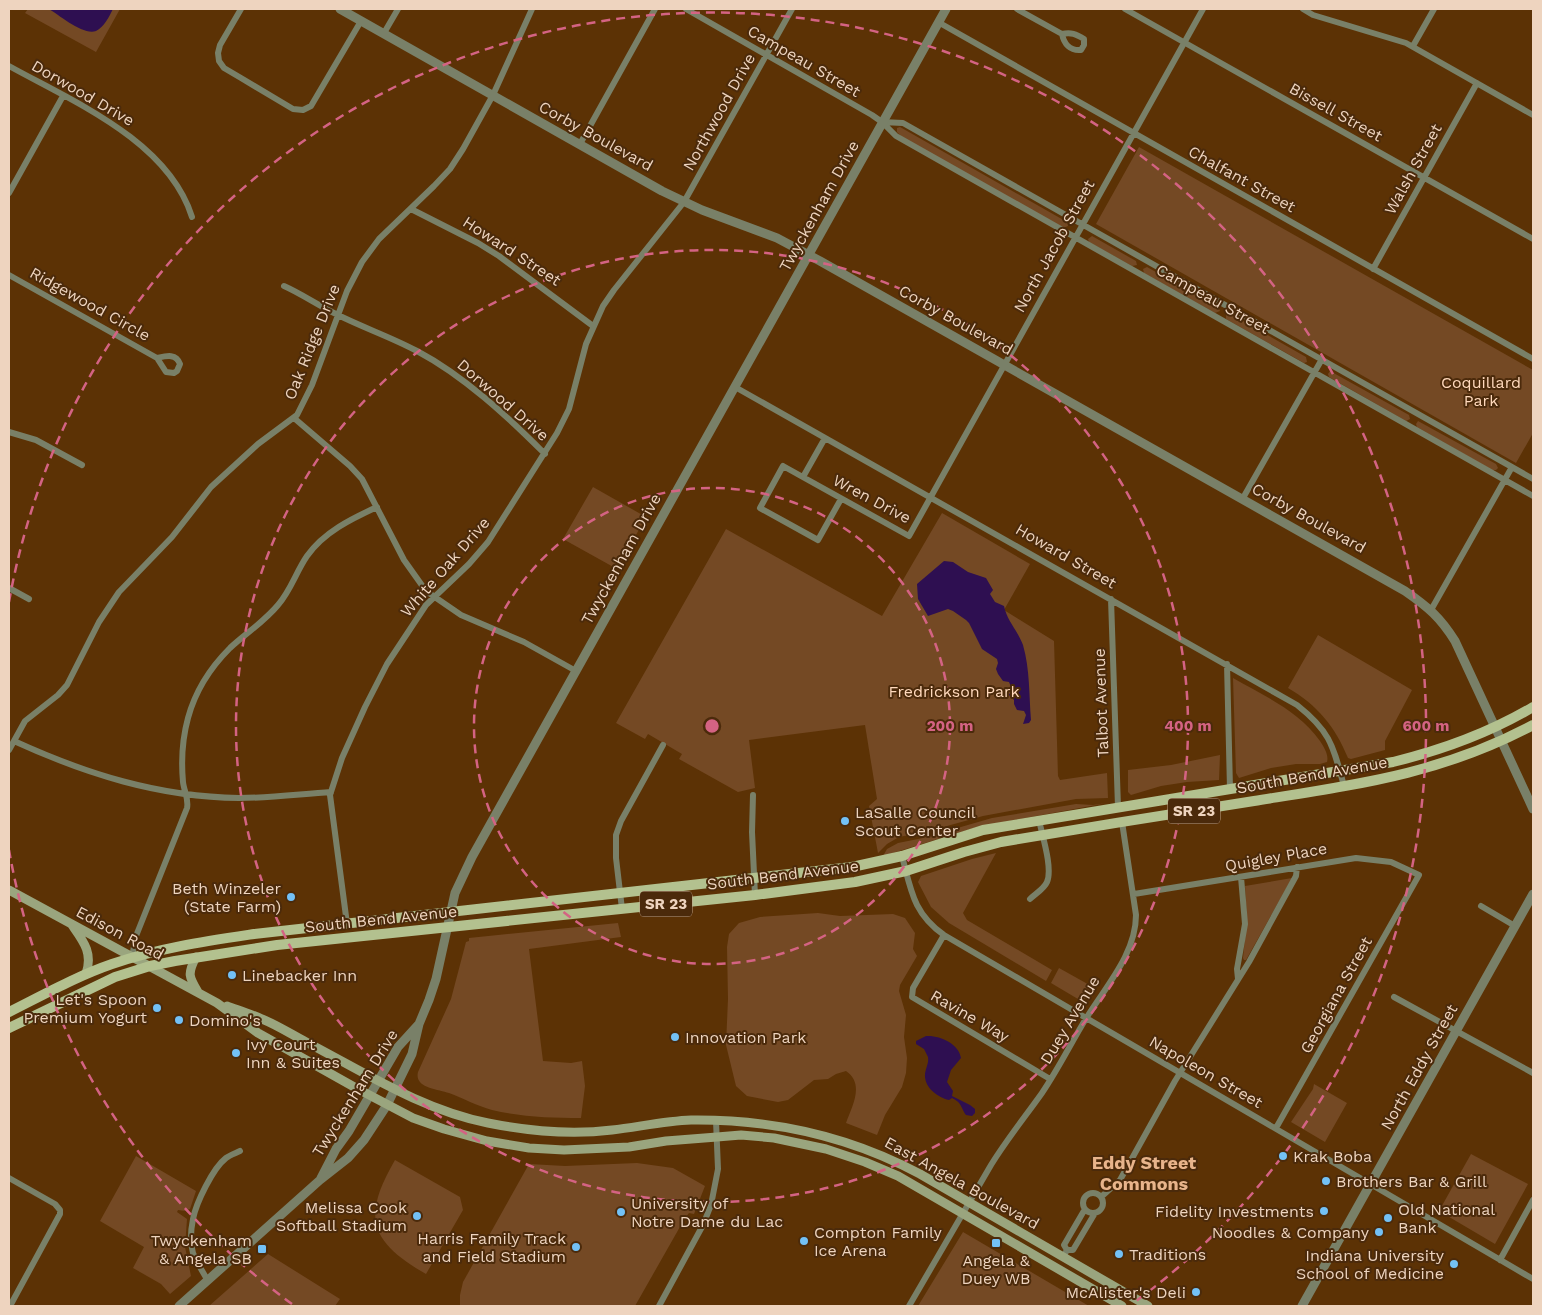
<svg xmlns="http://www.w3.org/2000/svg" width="1542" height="1315" font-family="'Work Sans',sans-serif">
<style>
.green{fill:#744924}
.water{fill:#2e0f51}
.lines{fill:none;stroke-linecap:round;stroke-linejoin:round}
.minor{stroke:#798068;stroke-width:6}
.tertiary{stroke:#798068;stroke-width:9}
.secondary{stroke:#9aa57e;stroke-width:9}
.primary{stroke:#b3c18f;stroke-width:10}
.ring{fill:none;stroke:#d46383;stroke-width:2.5;stroke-dasharray:9 6}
.poi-dot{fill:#73c1f6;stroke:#4b2a0b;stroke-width:2}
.labels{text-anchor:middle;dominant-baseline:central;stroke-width:4;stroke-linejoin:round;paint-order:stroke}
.shield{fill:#4b2a0b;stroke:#bda189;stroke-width:1}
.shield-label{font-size:15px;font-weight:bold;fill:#eed4bf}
.street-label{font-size:16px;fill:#eed4bf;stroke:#4b2a0b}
.park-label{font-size:16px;fill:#ffd9bc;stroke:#4b2a0b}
.poi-label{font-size:16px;fill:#eed4bf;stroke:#4b2a0b;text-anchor:start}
.neighbourhood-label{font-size:18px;font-weight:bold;fill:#e8b48b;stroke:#4b2a0b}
.centre{fill:#d46383;stroke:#4b2a0b;stroke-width:2.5}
.ring-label{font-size:15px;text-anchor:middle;font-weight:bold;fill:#d46383;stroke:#4b2a0b;stroke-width:4;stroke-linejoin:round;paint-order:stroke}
</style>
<rect width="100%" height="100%" fill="#5c3205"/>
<!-- green -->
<path class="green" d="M28,9H120L96,52L25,13Z
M900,127L1067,222L1068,226L1063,228L902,137L897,132V128Z
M1139,147L1533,370V433L1516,463L1096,224Z
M1092,236L1136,261L1137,265L1132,266L1089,242L1088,239Z
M1147,267L1218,307L1220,311L1215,313L1144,273L1143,269Z
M1229,313L1306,357L1307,362L1304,363L1226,319V315Z
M1330,371L1409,415L1410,419L1406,421L1329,377L1328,374Z
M1418,421L1496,464L1498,468L1496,470H1492L1417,427L1416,424Z
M593,487L646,517L617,569L563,539Z
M942,513L1030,564L1004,610L1054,641L1058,776L1060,780L1107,773L1108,798L1076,799L983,816L929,831L899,837L887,844L878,853L869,806L877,799L865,725L749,740L755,788L738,792L679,759L682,754L648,734L645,739L616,723L726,529L882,616Z
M1318,635L1412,690L1385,741V750L1351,759L1348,758C1335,726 1317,705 1288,688Z
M1233,678C1264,696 1298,710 1320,741C1324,747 1329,755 1327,762L1320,764H1296L1271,768L1239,778L1236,773Z
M1220,755L1219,780L1187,782L1161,786L1131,795L1128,792V770L1171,765Z
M1107,803L977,827L883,856L887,849L898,843L923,838L992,818L1076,804L1093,805Z
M996,853L963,913L967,920L1052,970L1046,981L949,923L931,907L918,882L921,876L972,859Z
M1292,878L1246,960H1244L1243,958L1247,919L1245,886Z
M818,913L840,916L893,914L905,918L915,933L913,949L917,956L900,985L899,991L906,1015L904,1037L907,1058L906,1073L902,1087L885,1115L877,1135L846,1123C852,1106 865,1084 846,1071L836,1074L828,1079L814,1080L788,1100L778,1102L747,1096L736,1086L726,1045L728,999L727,947L729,934L739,923L760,917Z
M618,923L621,937L529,949L543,1061L571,1063L582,1061L585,1086L581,1118C551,1118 521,1117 492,1110C477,1106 463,1098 449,1093C438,1089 414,1088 418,1072L451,999L466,942L469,941V938Z
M1059,968L1093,987L1083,1002L1051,983Z
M1314,1084L1347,1103L1325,1142L1291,1122L1313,1089Z
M1471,1154L1528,1184L1495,1244L1439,1211Z
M136,1156L196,1191L190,1209L185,1211L178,1210L177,1212L187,1219L185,1247L191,1276L170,1294L161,1284L133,1268L144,1247L100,1221Z
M395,1160L460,1197L463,1210L426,1274C369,1241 362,1217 395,1160Z
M637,1163L673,1168L705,1186L694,1214L689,1213L685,1218L635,1306H460V1295L463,1282L529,1164L565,1166Z
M963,1232L1089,1306H918Z
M268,1254L340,1299L335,1306H209Z"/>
<!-- water -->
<path class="water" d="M49,9H113C109,17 104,27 96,31C84,36 59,15 49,9Z
M944,561L953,562L968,572L986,578L993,590L990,594L995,602L1004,606C1007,621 1018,631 1023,645C1030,669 1029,696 1031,720L1029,723L1023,724L1026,715L1024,711L1017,710L1014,704V700L1009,695L1012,689L1009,682L1003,681L998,674L996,669L998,663L997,659L982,649L969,623L966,620L953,611L948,609L928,616L918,599L917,584Z
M926,1036C940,1035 959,1044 961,1058L951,1070L947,1082L953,1091L952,1096L970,1105L975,1109V1113L972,1116L966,1115C960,1106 962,1103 952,1098L949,1100C937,1097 924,1087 925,1074C926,1067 929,1063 928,1057L924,1049L916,1044V1041Z"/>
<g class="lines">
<!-- minor -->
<path class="minor" d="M241,9L220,45L218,53L219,61L224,68L241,78L293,109L303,110L311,106L361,21
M686,9L872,115L882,122L896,136L1533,496
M1017,9L1062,34C1071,32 1076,34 1084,39V45L1081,50C1070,51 1064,44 1062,34
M1125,9L1533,239
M1303,9L1313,15L1406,43L1533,115
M938,22L1533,359
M384,33L398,9
M1413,46L1434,9
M9,66C74,102 168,141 192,217
M882,122L903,123L1533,479
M580,144L655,9
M9,193L63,96
M411,209L478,243L499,256L593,326
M1373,269L1477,83
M9,275L157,358L166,372L174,373L177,371L180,364C176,353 166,356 157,358
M284,286C302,294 319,306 338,315C364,328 391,337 417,351C464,376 507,416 545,454
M735,387L1297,705C1331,732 1333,746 1344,786
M294,418L350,466L362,479L404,560L426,591L461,615L524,642L576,671
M9,432L36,440L82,465
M803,477L825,438
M1243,498L1322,359
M841,499L818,540L760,508L783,466L909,536L1203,9
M9,588L29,599
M1111,599L1118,807
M1431,610L1512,467
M1227,664L1230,789
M14,741C86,774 159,797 239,798C270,798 300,794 331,792
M9,750L25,721L58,695L67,685L99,622L119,592L172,537L211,487L258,444L297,415L312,385L347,291L362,262L379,239L434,186L450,169L463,149L493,95L532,9
M753,795L752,832L755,895
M902,856C911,890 913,913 944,935L1533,1279
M1134,894L1356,858L1391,862L1419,875L1276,1128
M1030,899C1035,894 1044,889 1047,882C1053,868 1042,835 1039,820
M1481,906L1515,926
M622,909L616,858V835L621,821L663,745
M347,924L330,795L342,758L365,707L387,664L426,605L469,564L488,542L557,433L569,409L586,344L603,306L614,290L684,202L792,9
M944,935L913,988L912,997L1050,1079
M132,957L136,936L187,808C189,799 184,791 183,782C181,760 182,740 188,718C195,692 211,667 230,648C246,633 264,622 278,605C291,590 296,572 307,556C324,532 351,519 377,507
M1238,979L1237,969L1245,924L1241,877
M1394,997L1533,1073
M9,1178L55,1204L60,1210V1214L10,1306
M1083 1203a10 10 0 1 1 20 0a10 10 0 1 1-20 0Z
M1101,1197L1120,1180L1175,1081L1249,962L1296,876L1297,867
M1067,1250L1064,1245L1085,1209
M1063,1257L1067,1250H1073L1095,1213
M1500,1260L1533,1200
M208,1281C203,1272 197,1263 193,1253C190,1243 191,1229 193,1219C196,1203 213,1168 226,1158C230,1155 236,1153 240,1151
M659,1306L703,1225L711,1205L718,1169L716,1121
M909,1306L991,1165C1007,1139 1025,1117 1042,1093C1059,1068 1072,1041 1087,1017C1107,985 1136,953 1136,915L1122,822"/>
<!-- tertiary -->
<path class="tertiary" d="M340,9L662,191L702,210L777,238L820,261L1405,591C1428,607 1440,617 1455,641L1533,809
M321,1178L336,1149L349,1131L398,1047L418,1025
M179,1306L320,1180L348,1158L364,1140L387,1105L412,1054L419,1024L429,1000L436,979L455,893L472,857L946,9
M1302,1306L1533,894"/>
<!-- secondary -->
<path class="secondary" d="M9,890L217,1003L258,1033L356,1088L413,1118L444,1129L487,1141L529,1148L564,1150L629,1147L666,1141L717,1137L741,1135L774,1138L826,1149L865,1162L898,1176L1122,1306
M72,925C84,942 93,953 86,974
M196,957C187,974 189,977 198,992
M227,1006C238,1010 251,1014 262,1019C277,1025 291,1034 306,1042C364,1072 422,1110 488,1123C528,1131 571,1135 612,1130C638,1127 665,1121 691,1120C771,1119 849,1136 920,1174L1148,1306"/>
<!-- primary -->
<path class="primary" d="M9,1012C43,995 77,976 112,964C158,948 207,941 254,934L852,867L902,856L983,830L1393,762C1442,750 1489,733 1533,707
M9,1028L115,977L150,966L175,961L277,945L755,895L855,882L906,871L964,852L1001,842C1085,828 1170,814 1254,801C1354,785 1442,774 1533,725"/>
</g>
<!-- distance rings -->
<g class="ring">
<circle cx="712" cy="726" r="238"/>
<circle cx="712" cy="726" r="476"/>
<path d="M292 1304A714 714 0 0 1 9 850M9 602A714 714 0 1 1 1132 1304"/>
</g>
<!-- markers -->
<g class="poi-dot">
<circle cx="845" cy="821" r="5"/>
<circle cx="291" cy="897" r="5"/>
<circle cx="232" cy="975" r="5"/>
<circle cx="157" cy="1008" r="5"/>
<circle cx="179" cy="1020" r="5"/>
<circle cx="675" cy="1037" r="5"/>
<circle cx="236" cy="1053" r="5"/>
<circle cx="1283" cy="1156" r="5"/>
<circle cx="1326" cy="1181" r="5"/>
<circle cx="1324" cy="1211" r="5"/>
<circle cx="621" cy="1212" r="5"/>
<circle cx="417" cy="1216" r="5"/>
<circle cx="1388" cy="1218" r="5"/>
<circle cx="1379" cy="1232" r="5"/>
<circle cx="804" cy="1241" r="5"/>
<rect x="991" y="1238" width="10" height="10" rx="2.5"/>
<circle cx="576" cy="1247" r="5"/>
<rect x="257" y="1244" width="10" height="10" rx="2.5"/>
<circle cx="1119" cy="1254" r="5"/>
<circle cx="1454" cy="1264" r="5"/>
<circle cx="1196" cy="1292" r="5"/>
</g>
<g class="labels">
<!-- shield labels -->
<g class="shield">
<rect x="1168" y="798.5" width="52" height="25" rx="4"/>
<rect x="640" y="891.5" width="52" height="25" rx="4"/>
</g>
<g class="shield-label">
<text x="1194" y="811">SR 23</text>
<text x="666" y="904">SR 23</text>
</g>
<!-- street labels -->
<g class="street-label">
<text transform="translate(804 61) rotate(30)">Campeau Street</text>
<text transform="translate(83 93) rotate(30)">Dorwood Drive</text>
<text transform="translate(719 112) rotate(-61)">Northwood Drive</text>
<text transform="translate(1336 112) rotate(29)">Bissell Street</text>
<text transform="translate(596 136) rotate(29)">Corby Boulevard</text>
<text transform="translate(1413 169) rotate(-61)">Walsh Street</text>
<text transform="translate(1242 179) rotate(29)">Chalfant Street</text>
<text transform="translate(819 206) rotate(-61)">Twyckenham Drive</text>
<text transform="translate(1054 246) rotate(-61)">North Jacob Street</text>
<text transform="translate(512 251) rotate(33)">Howard Street</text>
<text transform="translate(1213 299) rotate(29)">Campeau Street</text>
<text transform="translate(90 304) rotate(29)">Ridgewood Circle</text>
<text transform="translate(956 320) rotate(29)">Corby Boulevard</text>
<text transform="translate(312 342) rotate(-68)">Oak Ridge Drive</text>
<text transform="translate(503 400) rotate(41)">Dorwood Drive</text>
<text transform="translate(872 499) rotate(28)">Wren Drive</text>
<text transform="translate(1309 518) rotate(29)">Corby Boulevard</text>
<text transform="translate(1066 556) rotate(30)">Howard Street</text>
<text transform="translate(621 559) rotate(-61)">Twyckenham Drive</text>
<text transform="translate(445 567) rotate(-49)">White Oak Drive</text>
<text transform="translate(1101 703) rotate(-92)">Talbot Avenue</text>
<text transform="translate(1312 775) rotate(-10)">South Bend Avenue</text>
<text transform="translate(1276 857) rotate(-10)">Quigley Place</text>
<text transform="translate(783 875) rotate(-7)">South Bend Avenue</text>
<text transform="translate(381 919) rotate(-6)">South Bend Avenue</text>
<text transform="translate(120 933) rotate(28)">Edison Road</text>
<text transform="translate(1336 995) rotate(-61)">Georgiana Street</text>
<text transform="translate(970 1016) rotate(30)">Ravine Way</text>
<text transform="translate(1070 1020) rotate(-59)">Duey Avenue</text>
<text transform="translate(1419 1067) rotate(-61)">North Eddy Street</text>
<text transform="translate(1206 1072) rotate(30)">Napoleon Street</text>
<text transform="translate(355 1093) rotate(-58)">Twyckenham Drive</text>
<text transform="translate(962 1183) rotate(29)">East Angela Boulevard</text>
</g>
<!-- park labels -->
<g class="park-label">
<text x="1481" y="382">Coquillard<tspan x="1481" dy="18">Park</tspan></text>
<text x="954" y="691">Fredrickson Park</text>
</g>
<!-- poi labels -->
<g class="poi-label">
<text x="855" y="812">LaSalle Council<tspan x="855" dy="18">Scout Center</tspan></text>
<text x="281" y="888" text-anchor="end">Beth Winzeler<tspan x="281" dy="18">(State Farm)</tspan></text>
<text x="242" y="975">Linebacker Inn</text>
<text x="147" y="999" text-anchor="end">Let's Spoon<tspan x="147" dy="18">Premium Yogurt</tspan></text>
<text x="189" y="1020">Domino's</text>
<text x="685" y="1037">Innovation Park</text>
<text x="246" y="1044">Ivy Court<tspan x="246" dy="18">Inn &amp; Suites</tspan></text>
<text x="1293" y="1156">Krak Boba</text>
<text x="1336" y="1181">Brothers Bar &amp; Grill</text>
<text x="631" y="1203">University of<tspan x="631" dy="18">Notre Dame du Lac</tspan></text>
<text x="407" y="1207" text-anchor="end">Melissa Cook<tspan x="407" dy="18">Softball Stadium</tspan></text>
<text x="1398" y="1209">Old National<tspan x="1398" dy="18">Bank</tspan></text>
<text x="1314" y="1211" text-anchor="end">Fidelity Investments</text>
<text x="814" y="1232">Compton Family<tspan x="814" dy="18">Ice Arena</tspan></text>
<text x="1369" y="1232" text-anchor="end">Noodles &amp; Company</text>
<text x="566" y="1238" text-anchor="end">Harris Family Track<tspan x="566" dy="18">and Field Stadium</tspan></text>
<text x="252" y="1240" text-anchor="end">Twyckenham<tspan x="252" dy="18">&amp; Angela SB</tspan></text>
<text x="1129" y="1254">Traditions</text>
<text x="1444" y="1255" text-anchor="end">Indiana University<tspan x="1444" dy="18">School of Medicine</tspan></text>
<text x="996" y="1260" text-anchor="middle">Angela &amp;<tspan x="996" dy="18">Duey WB</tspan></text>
<text x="1186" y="1292" text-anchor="end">McAlister's Deli</text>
</g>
<!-- neighbourhood labels -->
<g class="neighbourhood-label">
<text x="1144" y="1162">Eddy Street<tspan x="1144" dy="21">Commons</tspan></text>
</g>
</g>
<circle cx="712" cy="726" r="8" class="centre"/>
<g class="ring-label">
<text x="950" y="731">200 m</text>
<text x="1188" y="731">400 m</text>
<text x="1426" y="731">600 m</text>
</g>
<!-- border -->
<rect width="1542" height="1315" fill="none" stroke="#eed4bf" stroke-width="20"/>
</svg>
